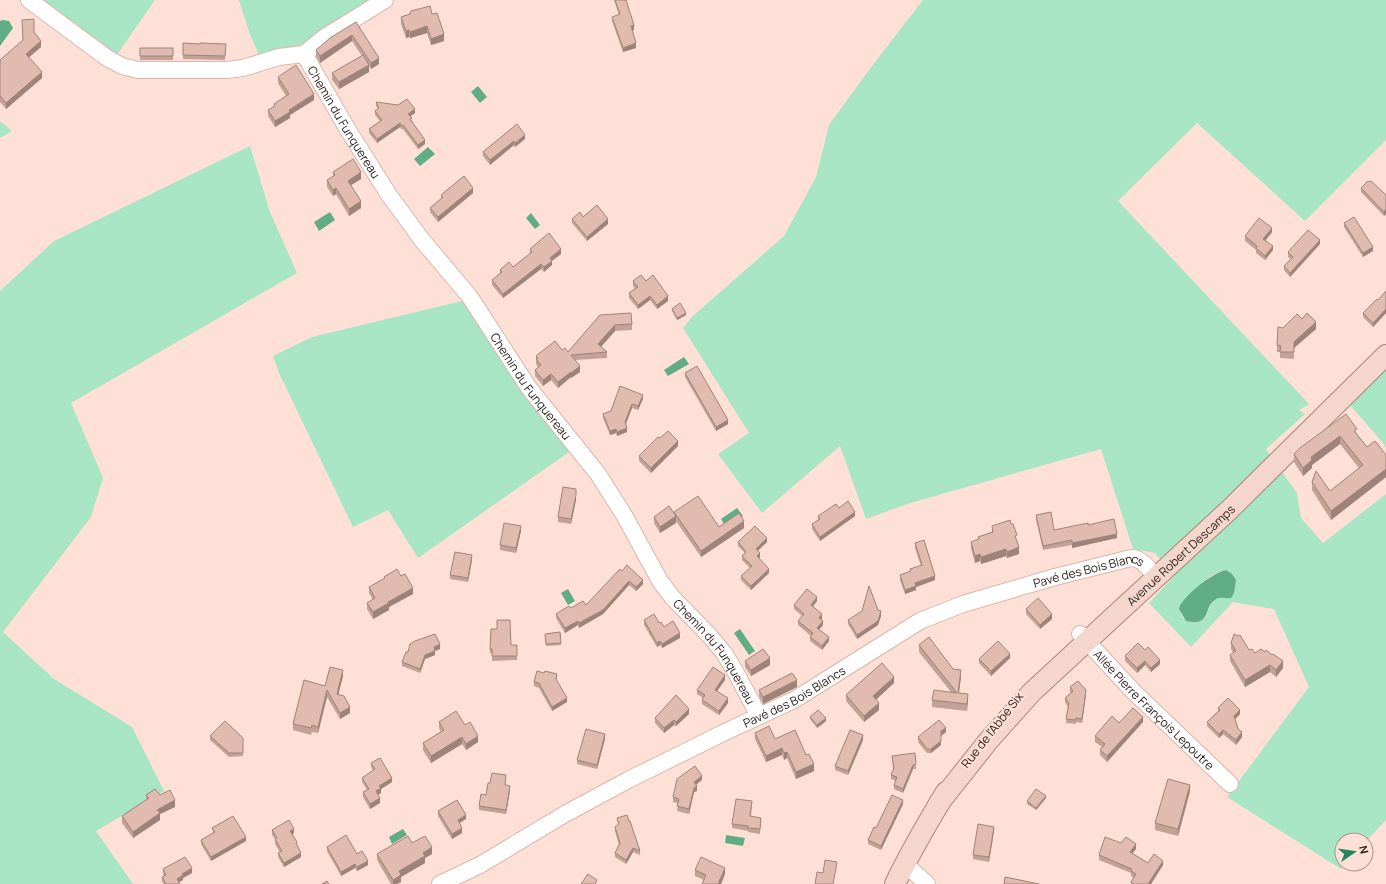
<svg xmlns="http://www.w3.org/2000/svg" width="1386" height="884" font-family="Manrope,sans-serif">
<style>
.green{fill:#a7e5c4;fill-rule:evenodd}
.water{fill:#5fac85}
.lines{fill:none;stroke-linecap:round;stroke-linejoin:round}
.minor-casing{stroke:#dbb6aa;stroke-width:18}
.major-casing{stroke:#ac8579;stroke-width:22}
.minor{stroke:#fff;stroke-width:16}
.major{stroke:#f5d6cd;stroke-width:20}
.wall{fill:#c2a196}
.shaded-wall{fill:#9e837a}
.building{fill:#e1bbaf;stroke:#9e837a}
.labels{text-anchor:middle;dominant-baseline:central;stroke-width:4;stroke-linejoin:round;paint-order:stroke}
.street-label{font-size:12px;fill:#2f211d;stroke:#ffe0d6}
</style>
<rect width="100%" height="100%" fill="#ffe0d6"/>
<!-- green -->
<path class="green" d="M38,0H155L114,59Z
M239,0H377L315,40L287,49L259,55L249,32Z
M923,0H1386V140L1305,221L1197,123L1118,201L1309,404L1299,410L1305,414L1266,449L1297,493L1301,518L1323,543L1386,494V820L1366,841V840H1342V864H1345L1341,869L1227,797L1309,687L1274,609L1233,602L1191,647L1149,603L1174,576L1155,553L1133,549L1101,449L910,503L866,519L840,446L762,513L718,454L749,433L683,328L693,316L784,236L816,177L829,125L869,70ZM1226,570L1221,597C1205,603 1211,615 1202,620C1199,622 1193,622 1189,622L1183,618L1179,609C1192,595 1206,573 1226,570Z
M0,121L12,131L0,138Z
M250,146L270,212L297,273L71,403L103,478L91,517L3,632L54,679L132,727L164,791L96,831L133,884H0V291L54,241Z
M466,300L515,376L569,452L418,558L388,510L353,527L279,373L273,356L312,337Z
M1386,368V449L1384,444L1350,405Z"/>
<!-- water -->
<path class="water" d="M3,20L9,21L13,28L0,46V21Z
M478,86L487,97L480,103L471,92Z
M428,147L435,154L420,166L414,159Z
M330,212L335,220L319,231L314,222Z
M531,213L540,225L535,229L526,218Z
M684,357L689,364L668,376L664,370Z
M737,508L743,516L726,527L721,519Z
M1226,570L1232,574L1236,580L1234,593L1231,598C1225,599 1220,596 1215,600C1203,607 1212,627 1186,621L1179,609C1181,597 1214,572 1226,570Z
M568,589L575,601L568,605L561,593Z
M740,629L755,651L749,655L734,633Z
M403,829L407,835L392,844L389,837Z
M726,835L745,838L743,846L725,843Z"/>
<g class="lines">
<!-- minor casing -->
<g class="minor-casing">
<g id="minor">
<path d="M29,0L107,58L122,66L138,70H227L243,68L279,57L304,54L325,37L385,0"/>
<path id="s1" d="M304,54L348,130L389,195L422,240L470,297L529,388L598,474L624,515L660,581L672,597L709,635L724,653L735,671L759,716"/>
<path id="s2" d="M1080,634L1134,692L1230,784"/>
<path d="M904,863L927,884"/>
<path id="s3" d="M440,884L480,865L565,814L628,780L723,733L794,700L920,621L963,604L1055,577L1131,558C1143,558 1149,570 1157,578"/>
</g>
</g>
<!-- major casing -->
<g class="major-casing">
<g id="major">
<path id="s4" d="M939,803L989,740L1032,692L1227,512L1386,355"/>
<path d="M895,884C910,852 928,822 946,792"/>
</g>
</g>
<!-- minor -->
<use href="#minor" class="minor"/>
<!-- major -->
<use href="#major" class="major"/>
</g>
<!-- wall -->
<path class="wall" d="M614,0H626L634,30H632L636,48L623,52L612,21V17L619,15Z
M432,14L444,41L431,45L427,33L410,38L409,37L406,38L401,24V17Z
M356,22L379,64L371,69L369,66V72L339,89L332,80V73L362,56L352,41L320,63L316,56V50Z
M34,32L41,47L29,57L42,78L6,109L0,102V60Z
M200,44L226,49L225,60L183,59V55Z
M140,48H173V60H140Z
M278,77L314,100L290,115V118L275,127L268,116V110L274,107V104L286,96L278,83Z
M376,102L415,113L410,116L412,121L425,144L418,149L403,129H401L400,127L377,143L369,133V129L380,121L375,115V111L378,109L376,106Z
M517,124L525,139L515,147L514,145L490,165L483,156V152Z
M333,172L361,179L351,185L361,208L349,216L336,194L333,196L327,187V180L333,177Z
M1361,188L1386,195V214L1384,216L1361,192Z
M473,193L438,222L430,212V208L441,199V195Z
M583,217L608,224L587,241L572,223V219Z
M1344,223L1373,251L1363,257L1344,227Z
M1272,232L1266,240L1273,250L1265,260L1256,253V250L1245,241V236Z
M1320,244L1290,277L1284,270V266L1291,259L1288,257V252Z
M530,249L561,254L552,261V265L544,272L541,269L503,298L492,285V280L500,274V270L513,267L530,254Z
M633,281H646L668,301L657,309L650,300L638,309L629,298V293L635,288L633,286Z
M1386,291V313L1373,327L1363,317V313L1378,300Z
M672,309L686,315L677,320L672,311Z
M600,315L632,324V330L615,331L601,347L607,352V358L575,360L580,372L571,378V377L558,388L551,380L543,386L535,376V370L538,367L536,364V356L562,350L568,352Z
M1302,319L1316,329L1294,348V359L1280,358V352H1277V345Z
M685,373L728,424L716,431L685,377Z
M643,399L638,410L632,408L626,424L627,432L617,436L616,433L610,435L603,418V414Z
M1346,414L1357,434L1367,447L1386,455V477L1331,520L1312,490V482L1330,491L1359,468L1340,444L1312,465V468L1303,476L1294,462V454Z
M660,438L678,446L651,473L639,461V456Z
M576,500L571,524L558,522V517Z
M839,508L855,516L820,541L812,529V524L818,520V516Z
M674,512L719,527L744,528L701,557L676,521V523L660,533L654,523V517L674,513Z
M1036,515L1054,530L1088,525L1117,538L1072,548V545L1043,550L1036,520Z
M992,526L1017,542L1019,554L1007,558L1006,556L981,564L980,561L975,563L971,549V542L978,540V537L992,532Z
M521,531L516,553L500,550V545Z
M738,542H767L758,551L760,557L759,558L769,573L751,590L741,580V576L750,568L742,560V556L745,553L738,546Z
M915,543L935,580L916,587V590L905,594L900,580V575L910,572V569L921,566L915,548Z
M472,560L468,582L450,579V575Z
M622,571L643,584L636,591L629,585L603,614L579,628L578,625L565,633L556,618V614L571,608L586,605Z
M384,577L413,594L389,607V610L373,619L367,609V603L373,600L369,593V587L384,579Z
M817,601L813,606L822,618L821,619L823,625L819,629L829,641L822,650L810,641V637L811,636L798,625V621L802,616L794,609V605Z
M1026,609L1052,619L1040,629L1026,614Z
M878,610L881,616L878,625L857,639L848,624V620Z
M644,620L659,623L664,627L680,638L662,648L660,645L657,647L644,625Z
M560,632L561,645L546,646L545,634Z
M1231,643L1255,653L1283,668L1276,677L1270,672L1245,687L1230,661V655L1233,653L1231,649Z
M511,645H517V660L492,661V653H490V649Z
M919,645L953,669L961,677L959,693L968,700L967,711L932,707V700L951,692L919,652Z
M440,649L435,651V655L425,659L420,673L402,666V662L408,652Z
M1125,656L1160,664L1151,672L1145,665L1137,673L1125,661Z
M1010,658L991,676L979,663V659Z
M745,661L770,665L751,676L745,667Z
M544,673L557,679V681L567,702L552,711L539,688L534,686V682Z
M343,676L338,694L350,713L340,719L327,697L318,733L312,732L311,735L293,730V724L325,686Z
M725,680L717,691L728,703L719,715L702,704V700L703,698L697,694V690Z
M894,683L876,700L879,710L864,722L846,701V695Z
M797,687L763,704L759,696V690Z
M1070,687L1086,694L1082,723L1076,722V724L1066,723L1068,707L1065,702V698L1071,693L1070,692Z
M1218,708L1240,714L1235,719L1238,729L1242,737L1236,745L1223,734L1219,738L1207,726V722L1218,711Z
M689,714L676,726L674,725L664,733L655,723V718Z
M810,717L826,721L817,728L810,719Z
M439,722L465,725L478,742L466,750L462,744L431,763L423,750V743L441,732L439,728Z
M1143,722L1107,762L1100,755V750L1102,747L1095,742V736L1119,723Z
M946,732L941,736V745L931,753H927L918,742V737Z
M755,733L775,739L806,755L814,771L796,779L787,758L784,760L782,755L766,762L755,739Z
M210,736L243,738V756L229,757L210,740Z
M605,739L597,769L577,764V760Z
M863,740L848,775L835,770V766Z
M892,756L916,764V769H913L903,793L894,789V785L896,781L891,779V775L893,770Z
M371,763L392,782L381,789V793L378,795L380,803L370,809L363,797V792L367,790L362,782V778L373,771L371,767Z
M506,779L505,785L510,790L506,814L479,810V806L486,795L490,783Z
M702,780L696,785L697,791L694,792L689,814L677,811L678,803L673,802V797Z
M1190,791L1178,836L1155,830V823Z
M146,795H160L175,807L160,814V820L133,838L122,823V816L146,800Z
M1046,798L1036,810L1027,804V801Z
M903,804L881,850L868,844V840L876,828Z
M752,805L751,816L761,822L760,834L748,832V831L732,828V824Z
M438,811L466,819L459,823L462,833L452,839L438,816Z
M617,818L629,821L640,851V855L633,852L626,864L615,857V853L619,845L615,831V827L618,825Z
M212,828L246,841L211,861L201,844V840L213,833Z
M272,830L294,833L292,834L301,857L284,867L278,857V853L280,852L275,844V839L272,835Z
M994,831L989,862L973,859V855Z
M412,843L432,854L425,858V863L401,877V882L397,884H391L377,860V854Z
M1121,843L1136,849L1132,853L1148,863L1163,865L1151,884H1131V882L1134,878L1131,876V873L1099,860V855Z
M327,847L368,865L357,871L355,868L341,876L327,851Z
M163,869L192,873L183,878V880L179,882L180,884H164L162,882V877L164,876L163,874Z
M695,870L725,874L721,884H702L704,880L695,876Z"/>
<!-- shaded-wall -->
<path class="shaded-wall" d="M634,25V30L631,31V26Z
M427,26V33L410,38V32Z
M409,30V37L406,38V31Z
M444,34V41L431,45V39Z
M352,35V41L320,63V56Z
M41,41V47L26,60V54Z
M636,43V48L623,52V48Z
M379,58V64L371,69V63Z
M369,65V72L339,89V82Z
M42,72V78L6,109V103Z
M314,94V100L290,115V118L275,127V121L289,110Z
M415,109V113L408,118V114Z
M400,123V127L377,143V139Z
M525,135V139L515,147V143Z
M425,140V144L418,149V145Z
M514,141V145L490,165V160Z
M361,172V179L348,187V181Z
M336,188V194L333,196V190Z
M473,188V193L438,222V217Z
M361,201V208L349,216V209Z
M1386,209V214L1384,216V212Z
M608,219V224L587,241V237Z
M1272,228V232L1263,243V239Z
M1320,240V244L1290,277V273Z
M1273,246V250L1265,260V256Z
M1373,247V251L1363,257V253Z
M561,249V254L550,262V258Z
M552,261V265L544,272V267Z
M541,264V269L503,298V294Z
M650,296V300L638,309V305Z
M668,296V301L657,309V305Z
M1386,309V313L1373,327V323Z
M686,313V315L677,320V318Z
M1316,322V329L1294,348V359V342Z
M615,325V331L598,350V344Z
M580,366V372L571,378V373Z
M571,372V377L558,388V382Z
M551,374V380L543,386V380Z
M643,395V399L638,410V406Z
M632,404V408L625,426V422Z
M728,420V424L716,431V427Z
M627,428V432L617,436V432Z
M616,429V433L610,435V431Z
M1340,436V444L1312,465V468L1303,476V468L1311,457Z
M678,441V446L651,473V468Z
M1386,469V477L1331,520V511Z
M576,495V500L571,524V519Z
M855,512V516L820,541V537Z
M676,516V523L660,533V527Z
M744,521V528L701,557V551Z
M521,526V531L516,553V548Z
M1117,534V538L1072,548V543Z
M767,538V542L756,552V549Z
M1019,547V554L1007,558V552Z
M1006,549V556L981,564V557Z
M760,553V557L757,560V556Z
M980,554V561L975,563V556Z
M472,555V560L468,582V578Z
M769,569V573L751,590V586Z
M935,576V580L916,587V590L905,594V590L915,583Z
M643,580V584L636,591V587Z
M629,581V585L603,614L579,628V623Z
M413,588V594L389,607V610L373,619V612L388,602Z
M817,597V601L811,609V605Z
M881,611V616L878,625L857,639V635Z
M822,614V618L819,622V618Z
M1052,614V619L1040,629V625Z
M578,621V625L565,633V628Z
M823,621V625L817,632V628Z
M680,633V638L662,648V644Z
M829,637V641L822,650V646Z
M660,641V645L657,647V643Z
M440,644V649L435,651V655L425,659L420,673V669L425,655L434,647Z
M1010,654V658L991,676V671Z
M770,658V665L751,676V670Z
M1160,660V664L1151,672V668Z
M1145,661V665L1137,673V668Z
M1283,661V668L1276,677V670Z
M1270,665V672L1245,687V680Z
M343,670V676L337,700V694Z
M961,670V677L958,699V693Z
M725,675V680L715,694V690Z
M894,677V683L873,702V696Z
M797,680V687L763,704V697Z
M327,690V697L318,733V727Z
M1086,690V694L1082,723V719Z
M968,694V700L967,711V704Z
M567,698V702L552,711V707Z
M728,698V703L719,715V711Z
M879,703V710L864,722V716Z
M350,707V713L340,719V713Z
M689,709V714L676,726V722Z
M1240,710V714L1234,720V716Z
M1143,717V722L1107,762V756Z
M826,718V721L817,728V725Z
M674,720V725L664,733V728Z
M946,728V732L941,736V745L931,753V749L941,731Z
M1223,730V734L1219,738V734Z
M1242,732V737L1236,745V740Z
M605,734V739L597,769V765Z
M863,735V740L848,775V771Z
M478,736V742L466,750V744Z
M462,737V744L431,763V756Z
M782,748V755L766,762V756Z
M787,752V758L784,760V753Z
M814,764V771L796,779V772Z
M913,765V769L903,793V789Z
M702,776V780L694,786V782Z
M392,778V782L381,789V793L376,796V791L379,786Z
M1190,785V791L1178,836V829Z
M510,786V790L506,814V810Z
M697,786V791L694,792L689,814V809L694,788Z
M1046,796V798L1036,810V808Z
M380,798V803L370,809V804Z
M175,800V807L160,814V820L133,838V832L157,810Z
M903,800V804L881,850V846Z
M466,815V819L458,824V820Z
M994,827V831L989,862V857Z
M462,828V833L452,839V834Z
M294,829V833L290,835V831Z
M246,837V841L211,861V857Z
M1136,844V849L1130,856V852Z
M432,847V854L425,858V863L401,877V882L397,884H393V880L399,871L423,853Z
M633,848V852L626,864V860Z
M301,853V857L284,867V863Z
M368,861V865L357,871V867Z
M1163,861V865L1151,884H1148Z
M355,864V868L341,876V872Z
M192,868V873L183,878V880L177,883V879L182,874Z
M725,868V874L721,884H718Z"/>
<!-- building -->
<path class="building" d="M615,0H626L634,25L631,26L636,43L623,48L612,17L620,14Z
M430,6L432,14L437,13L444,34L431,39L427,26L410,32L409,30L406,31L401,17L410,14L411,11Z
M34,19V32L41,41L26,54L42,72L6,103L0,96V60L23,40L22,20Z
M356,22L379,58L371,63L352,35L320,56L316,50L330,38Z
M183,43L200,44V43L226,44L225,56L183,55Z
M140,48H173V56H140Z
M363,55L369,65L339,82L332,73Z
M296,65L314,94L289,110L290,112L275,121L268,110L275,106L274,104L289,94L278,77Z
M407,99L415,109L408,114L412,118L410,119L425,140L418,145L403,125L401,126L400,123L377,139L369,129L382,120L375,111L379,108L376,102L398,105Z
M517,124L525,135L515,143L514,141L490,160L483,152Z
M353,159L361,172L348,181L361,201L349,209L336,188L333,190L327,180L335,175L333,172Z
M464,176L473,188L438,217L430,208L443,197L441,195Z
M1368,181L1370,182L1371,181L1386,195V209L1384,212L1361,188Z
M597,205L608,219L587,237L572,219L580,212L583,217Z
M1354,217L1373,247L1363,253L1344,223Z
M1259,218L1272,228L1263,239L1273,246L1265,256L1256,248L1257,246L1245,236Z
M1308,230L1320,240L1290,273L1284,266L1293,257L1288,252Z
M549,233L561,249L550,258L552,261L544,267L541,264L503,294L492,280L502,272L500,270L509,262L513,267L532,252L530,249Z
M641,275L646,281L653,275L668,296L657,305L650,296L638,305L629,293L638,287L633,281Z
M1386,291V309L1373,323L1363,313L1377,299L1378,300Z
M680,303L686,313L677,318L672,309Z
M631,313L632,324L615,325L598,344L607,352L571,355L580,366L571,373V372L558,382L551,374L543,380L535,370L541,365L536,359L538,358L536,356L555,341L562,350L565,348L568,352L600,315Z
M1307,313L1316,322L1294,342V352H1280L1281,346L1277,345L1278,327L1283,328L1297,314L1302,319Z
M697,366L728,420L716,427L685,373Z
M620,386L643,395L638,406L632,404L625,422L627,428L617,432L616,429L610,431L603,414L611,411Z
M1346,414L1357,429L1354,431L1367,447L1375,441L1386,455V469L1331,511L1312,482L1316,471L1330,491L1363,465L1340,436L1311,457L1312,460L1303,468L1294,454L1300,448Z
M668,431L678,441L651,468L639,456L658,437L660,438Z
M563,487L576,489V495L571,519L558,517Z
M698,496L719,527L739,513L744,521L701,551L674,512Z
M848,501L855,512L820,537L812,524L820,519L818,516L836,504L839,508Z
M669,506L676,516L660,527L654,517Z
M1051,512L1054,530L1088,523V525L1114,519L1117,534L1072,543V540L1043,546L1036,515Z
M1010,520L1011,524H1013L1017,535L1015,536L1019,547L1007,552L1006,549L981,557L980,554L975,556L971,542L979,539L978,537L993,532L992,526Z
M504,523L521,526L516,548L500,545Z
M755,526L767,538L756,549L760,553L757,556L769,569L751,586L741,576L752,566L742,556L746,552L738,542Z
M924,540L935,576L915,583L916,586L905,590L900,575L911,571L910,569L922,565L915,543Z
M455,552L472,555L468,578L450,575Z
M627,565L643,580L636,587L629,581L603,610L579,623L578,621L565,628L556,614L569,606L571,608L583,601L586,605L620,569L622,571Z
M397,569L401,576L405,574L413,588L388,602L389,603L373,612L367,603L375,598L369,587L385,578L384,577Z
M869,586L878,610L881,611L878,621L857,635L848,620L862,611Z
M807,589L817,597L811,605L822,614L819,618L823,621L817,628L829,637L822,646L810,637L813,633L798,621L804,614L794,605Z
M1038,598L1052,614L1040,625L1026,609Z
M654,614L659,623L661,622L664,627L673,621L680,633L662,644L660,641L657,643L644,620Z
M497,620H510L511,645H517V656H492V649H490L491,629H497Z
M560,632L561,643L546,644L545,634Z
M435,634L440,644L434,647L435,651L425,655L420,669L402,662L406,652H408L410,644L415,641Z
M1234,634L1238,636L1240,635L1249,650L1252,649L1255,653L1261,649L1265,652L1266,650L1272,655L1273,654L1283,661L1276,670L1270,665L1245,680L1230,655L1236,651L1231,643Z
M929,637L953,669L961,670L958,693L968,694L967,704L932,700L934,690L957,693L919,645Z
M998,641L1010,654L991,671L979,659Z
M1138,643L1145,650L1148,647L1160,660L1151,668L1145,661L1137,668L1125,656Z
M763,649L770,658L751,670L745,661Z
M882,663L894,677L873,696L879,703L864,716L846,695Z
M330,667L343,670L337,694L344,696L350,707L340,713L327,690L318,727L312,725L311,728L293,724L304,680L325,686Z
M713,667L725,675L715,690L728,698L719,711L702,700L705,695L697,690Z
M537,671L544,673L545,671L557,674L556,679L567,698L552,707L539,683L534,682Z
M792,673L797,680L763,697L759,690Z
M1078,681L1086,690L1082,719L1076,718V720L1066,719L1069,703L1065,698L1073,691L1070,687Z
M676,695L689,709L676,722L674,720L664,728L655,718Z
M1228,698L1240,710L1234,716L1238,729L1242,732L1236,740L1223,730L1219,734L1207,722L1220,710L1218,708Z
M1133,708L1143,717L1107,756L1100,750L1105,744L1095,736L1112,716L1119,723Z
M818,710L826,718L817,725L810,717Z
M456,711L465,725L470,722L478,736L466,744L462,737L431,756L423,743L444,730L439,722Z
M939,720L946,728L941,731V741L931,749H927L918,737Z
M225,721L243,738V753H229L210,736Z
M769,726L775,739L795,730L806,755L809,754L814,764L796,772L787,752L784,753L782,748L766,756L755,733Z
M586,729L605,734L597,765L577,760Z
M850,730L863,735L848,771L835,766Z
M915,753L916,764L913,765L903,789L894,785L897,777L891,775L894,768L892,756Z
M380,758L392,778L379,786L381,788L376,791L380,798L370,804L363,792L369,789L362,778L375,769L371,763Z
M695,766L702,776L694,782L697,786L694,788L689,809L677,806L679,799L673,797L677,779Z
M492,773L506,775L505,785L510,786L506,810L479,806L481,794L486,795L488,783H490Z
M1168,779L1190,785L1178,829L1155,823Z
M155,789L160,795L170,790L175,800L157,810L160,813L133,832L122,816L149,798L146,795Z
M1036,789L1046,796L1036,808L1027,801Z
M892,795L903,800L881,846L868,840L874,827L876,828Z
M736,799L752,801L750,816L761,818L760,829L748,828V826L732,824Z
M457,800L466,815L458,820L462,828L452,834L438,811Z
M627,815L629,821H630L640,851L633,848L626,860L615,853L620,843L615,827L619,824L617,818Z
M233,816L246,837L211,857L201,840L215,832L212,828Z
M289,820L294,829L290,831L297,842L296,843L301,853L284,863L278,853L282,851L275,839L277,838L272,830Z
M978,824L994,827L989,857L973,855Z
M346,835L357,854L362,851L368,861L357,867L355,864L341,872L327,847Z
M408,836L412,843L425,836L432,847L423,853L425,856L399,871L401,875L393,880L377,854Z
M1105,837L1121,843L1126,837L1136,844L1130,852L1148,863L1154,854L1163,861L1148,884H1134L1131,882L1136,874L1131,871L1132,869L1099,855Z
M185,857L192,868L182,874L183,875L177,879L180,884H166L162,877L166,875L163,869Z
M701,857L725,868L718,884H702L706,875L695,870Z
M825,860L837,862L833,884H815L817,872L823,873Z
M588,874L597,880L595,884H581Z
M1005,877L1039,884H1004Z
M327,881L329,884H322Z"/>
<g class="labels">
<!-- street labels -->
<g class="street-label">
<text stroke="none"><textPath href="#s1" startOffset="79">Chemin du Funquereau</textPath></text>
<text stroke="none"><textPath href="#s1" startOffset="403">Chemin du Funquereau</textPath></text>
<text stroke="none"><textPath href="#s4" startOffset="347">Avenue Robert Descamps</textPath></text>
<text stroke="none"><textPath href="#s3" startOffset="725">Pavé des Bois Blancs</textPath></text>
<text stroke="none"><textPath href="#s1" startOffset="727">Chemin du Funquereau</textPath></text>
<text stroke="none"><textPath href="#s3" startOffset="401">Pavé des Bois Blancs</textPath></text>
<text stroke="none"><textPath href="#s2" startOffset="106">Allée Pierre François Lepoutre</textPath></text>
<text transform="translate(992 730) rotate(-52)">Rue de l'Abbé Six</text>
</g>
</g>
<!-- north arrow -->
<g transform="translate(1354 852) rotate(77)"><circle r="19" fill="#ffe0d6" stroke="#ac948c"/>
<path d="M0-3L7 15L0 10L-7 15Z" fill="#27855d"/>
<text y="-6" font-size="11" font-weight="bold" text-anchor="middle" fill="#2f211d">N</text>
</g>
</svg>
